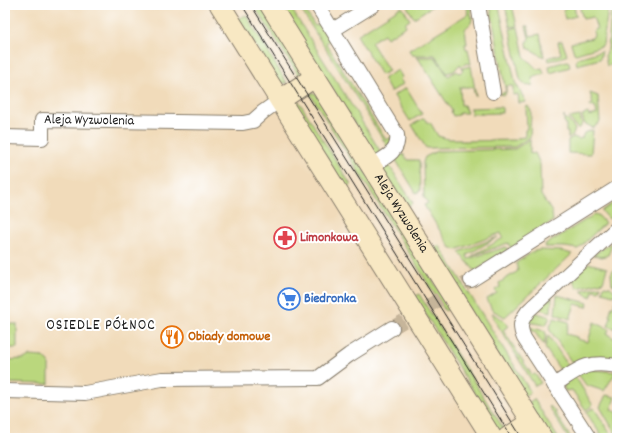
<svg xmlns="http://www.w3.org/2000/svg" width="622" height="443" font-family="Dekko,sans-serif">
<style>
.green{fill:#bad77d;stroke:#6b7a4c}
.lines{fill:none;stroke-linecap:round;stroke-linejoin:round}
.street-tunnel{stroke:#c6b59a;stroke-width:14;stroke-dasharray:14 7;stroke-linecap:butt}
.street-casing{stroke:#867c6b;stroke-width:16}
.secondary-casing{stroke:#867c6b;stroke-width:22}
.street{stroke:#fff;stroke-width:14}
.secondary{stroke:#f8e8c3;stroke-width:20}
.tram{stroke:#1c1c1c;stroke-width:1}
.labels{text-anchor:middle;dominant-baseline:central;stroke-width:4;stroke-linejoin:round;paint-order:stroke}
.street-label{font-size:14px;fill:#1c1c1c;stroke:#fff}
.health-label{font-size:14px;font-weight:bold;fill:#be3a42;stroke:#fff;text-anchor:start}
.shop-label{font-size:14px;font-weight:bold;fill:#366cbe;stroke:#fff;text-anchor:start}
.food-label{font-size:14px;font-weight:bold;fill:#c56008;stroke:#fff;text-anchor:start}
.neighbourhood-label{font-size:15px;letter-spacing:1px;fill:#1c1c1c;stroke:#fff}
</style>
<rect width="100%" height="100%" fill="#fff"/>
<filter id="ink" filterUnits="userSpaceOnUse"><feTurbulence type="fractalNoise" baseFrequency=".025" numOctaves="2"/><feDisplacementMap in="SourceGraphic" scale="8" xChannelSelector="R" yChannelSelector="G"/><feConvolveMatrix kernelMatrix="1 2 1 2 8 2 1 2 1" color-interpolation-filters="sRGB"/></filter>
<filter id="wash" filterUnits="userSpaceOnUse"><feTurbulence type="fractalNoise" baseFrequency=".012" numOctaves="4" result="noise"/><feDisplacementMap in="SourceGraphic" scale="16" xChannelSelector="R" yChannelSelector="G"/><feGaussianBlur stdDeviation="0.9" result="paint"/><feColorMatrix in="noise" values="0 0 0 0 0 0 0 0 0 0 0 0 0 0 0 0 0 1.4 0 .05"/><feComposite in="paint" operator="in"/></filter>
<g filter="url(#wash)">
<rect width="100%" height="100%" fill="#f1dbba"/>
<!-- green -->
<path class="green" d="M261,5L301,71L299,76L256,9Z
M279,5H289L382,154L376,157Z
M298,5H302L315,26L320,24L325,25L331,39L326,43L386,140L392,137L389,149Z
M406,5H434L414,18Z
M465,5H470L472,19L471,23L465,29L467,44H465L466,49H468L471,64H469L468,63L461,66L460,64L454,71L447,73L435,55H412L409,50L468,14L467,11L468,10Z
M490,5L499,6L515,82L526,102L519,103L518,94L513,95V86H506V92L505,95L498,94L506,92Z
M505,5H512L517,26L510,27Z
M568,6H574L576,16L565,19L563,10Z
M582,6L607,7L608,8L603,44L602,46L576,54L574,53L571,43L592,38L594,35L593,31L597,29L593,17L583,19L580,9Z
M401,7L403,8L410,20L405,23L406,26L387,38L384,34L371,42L389,71L381,75L357,35Z
M614,7H617V63L607,66L605,56L608,50L611,10Z
M246,15L287,83H283L279,81L238,19Z
M526,26H528L530,36L540,34L544,57L528,48L527,43L529,38Z
M518,27L524,56L537,69L542,68L544,74L532,78L533,85L526,86L520,79L510,29Z
M562,41L567,55L566,56L549,61L548,58L561,54L558,42Z
M602,51L600,59L577,65L576,61L577,58Z
M416,57H435L448,76L457,71L459,73L463,71L462,68L471,66L476,96L474,93L473,87H460L461,105H464L467,113H459V115L453,116L451,112L452,111L418,58Z
M567,61L569,62L570,67L550,73L549,66Z
M398,70L402,77L400,79L403,84L392,91H390L384,80V78Z
M406,88L422,114L410,121L394,96V95Z
M309,92L317,94L450,308L445,311Z
M590,93L598,96L600,122L593,128L584,123L582,115L588,113L589,116L597,114L595,106L591,107L590,105L593,104Z
M298,100L351,185L346,189L297,109Z
M528,106L531,111L530,137L515,147L426,148L412,125L424,118L428,123L430,122L438,136L448,139H460V141L516,140L517,138L525,137V130L527,129L526,107Z
M500,107L502,108V113L471,114V108Z
M564,116L565,119H567L575,129L573,135L568,138V132H566V123L564,122Z
M580,116L582,124L580,128H577L569,118Z
M593,130L591,154L568,153V140L573,137L579,139L582,138L584,133Z
M530,139V153L531,154L535,153L540,164L541,195L552,212L553,221L511,248L508,243L472,256L503,238L501,233L456,250L450,247L424,205L428,203L424,197L423,162L425,157L437,151L515,149Z
M403,154L408,160H419L420,191L416,193L394,157L398,155Z
M387,162L413,203L410,206C400,197 381,178 383,165Z
M617,200V212L609,219L602,211Z
M595,214L598,215L605,223L578,249L565,247H545V245Z
M498,237L467,255L468,259L506,247L508,250L475,271L459,252Z
M611,243V248L608,255L602,257L593,255Z
M439,245L530,391V393L524,397L448,277L435,248Z
M540,250L562,251L572,254L505,317L492,310L487,299L497,293L495,290L500,287L499,283L518,271L516,263L534,251Z
M588,263L607,268L603,282L577,288L572,278Z
M617,269V286L612,284L611,274L613,270Z
M601,286L599,291L593,290L591,297L582,292V290Z
M604,286L610,287L617,293V329L608,326L611,317L609,316L612,306H614L617,296L602,292Z
M419,294L505,431L500,434L415,297Z
M557,295L588,303L587,307L575,304L570,319L555,314Z
M552,296L551,312L537,308Z
M534,312L550,317L546,325L526,322Z
M492,313L502,319L509,326L503,330L532,375L535,374L541,383L535,386L494,319Z
M554,318L569,322L566,334L577,337V339L588,342L594,322L609,329L607,334L617,340V355L614,362L575,367L549,329Z
M5,324H17V348H5Z
M525,326L545,331L546,334L544,345L534,331L526,330Z
M548,335L571,370L554,376L561,371L545,348Z
M29,356L43,357L49,362V384L5,383V360L24,359Z
M586,369L616,372L604,391L586,385L578,374Z
M575,376L592,404V406L586,410L572,390L565,391L563,384Z
M606,395L615,397L611,410L617,412V436L600,407Z
M534,399L558,438H549L528,403Z
M550,406L556,412L555,413L571,438H568L549,407Z
M594,408L613,438H596L601,435L586,412Z"/>
</g>
<g filter="url(#ink)">
<g class="lines">
<!-- street-tunnel -->
<path class="street-tunnel" d="M392,328L471,280"/>
<!-- street casing -->
<g class="street-casing">
<g id="street">
<path d="M317,5L397,135C400,152 384,158 371,166"/>
<path d="M478,5L493,92"/>
<path d="M333,30L373,5"/>
<path id="s1" d="M5,137L42,138V120L243,123L253,121L263,112L280,100"/>
<path d="M471,280L617,188"/>
<path d="M554,385C579,369 586,360 617,366"/>
<path d="M5,391L85,393L162,379L318,378L349,355L392,328"/>
<path d="M589,438L524,338C519,326 520,322 528,311L617,228"/>
</g>
</g>
<!-- secondary casing -->
<g class="secondary-casing">
<g id="secondary">
<path d="M220,5L492,438"/>
<path id="s2" d="M270,5L542,438"/>
<path d="M280,100L315,77"/>
<path d="M507,438L532,422"/>
</g>
</g>
<!-- street -->
<use href="#street" class="street"/>
<!-- secondary -->
<use href="#secondary" class="secondary"/>
<!-- tram -->
<path class="tram" d="M242,5L512,438
M251,5L522,438"/>
</g>
</g>
<!-- icons -->
<defs>
<g id="pharmacy-ring" transform="scale(1.15)"><circle r="9.5" fill="#fff" stroke="#e0444e" stroke-width="1.5"/><path d="M-2-6h4v4h4v4h-4v4h-4v-4h-4v-4h4Z" fill="#e0444e"/></g>
<g id="supermarket-ring" transform="scale(1.15)"><circle r="9.5" fill="#fff" stroke="#3f7fe0" stroke-width="1.5"/><path d="M-6-5.5h2.5l.6 2H6L4.5 2H-2.5L-4.4-4H-6ZM-1.5 3.2a1.3 1.3 0 1 0 .1 0ZM3 3.2a1.3 1.3 0 1 0 .1 0Z" fill="#3f7fe0"/></g>
<g id="restaurant-ring" transform="scale(1.15)"><circle r="9.5" fill="#fff" stroke="#e8710a" stroke-width="1.5"/><path d="M-5-6h1v4h1v-4h1v4h1v-4h1v5L-1.5 .5V6h-2V.5L-5-1ZM5-6V6H3V1.5H1.5Q1.5-4 5-6Z" fill="#e8710a"/></g>
</defs>
<g fill-rule="evenodd">
<use href="#pharmacy-ring" x="285" y="238"/>
<use href="#supermarket-ring" x="289" y="299"/>
<use href="#restaurant-ring" x="172" y="337"/>
</g>
<g class="labels">
<!-- street labels -->
<g class="street-label">
<text stroke="none"><textPath href="#s1" startOffset="102">Aleja Wyzwolenia</textPath></text>
<text stroke="none"><textPath href="#s2" startOffset="246">Aleja Wyzwolenia</textPath></text>
</g>
<!-- health labels -->
<g class="health-label">
<text x="300" y="238">Limonkowa</text>
</g>
<!-- shop labels -->
<g class="shop-label">
<text x="304" y="299">Biedronka</text>
</g>
<!-- food labels -->
<g class="food-label">
<text x="188" y="337">Obiady domowe</text>
</g>
<!-- neighbourhood labels -->
<g class="neighbourhood-label">
<text x="101" y="326">OSIEDLE PÓŁNOC</text>
</g>
</g>
<!-- margin -->
<rect width="622" height="443" fill="none" stroke="#fff" stroke-width="20"/>
</svg>
